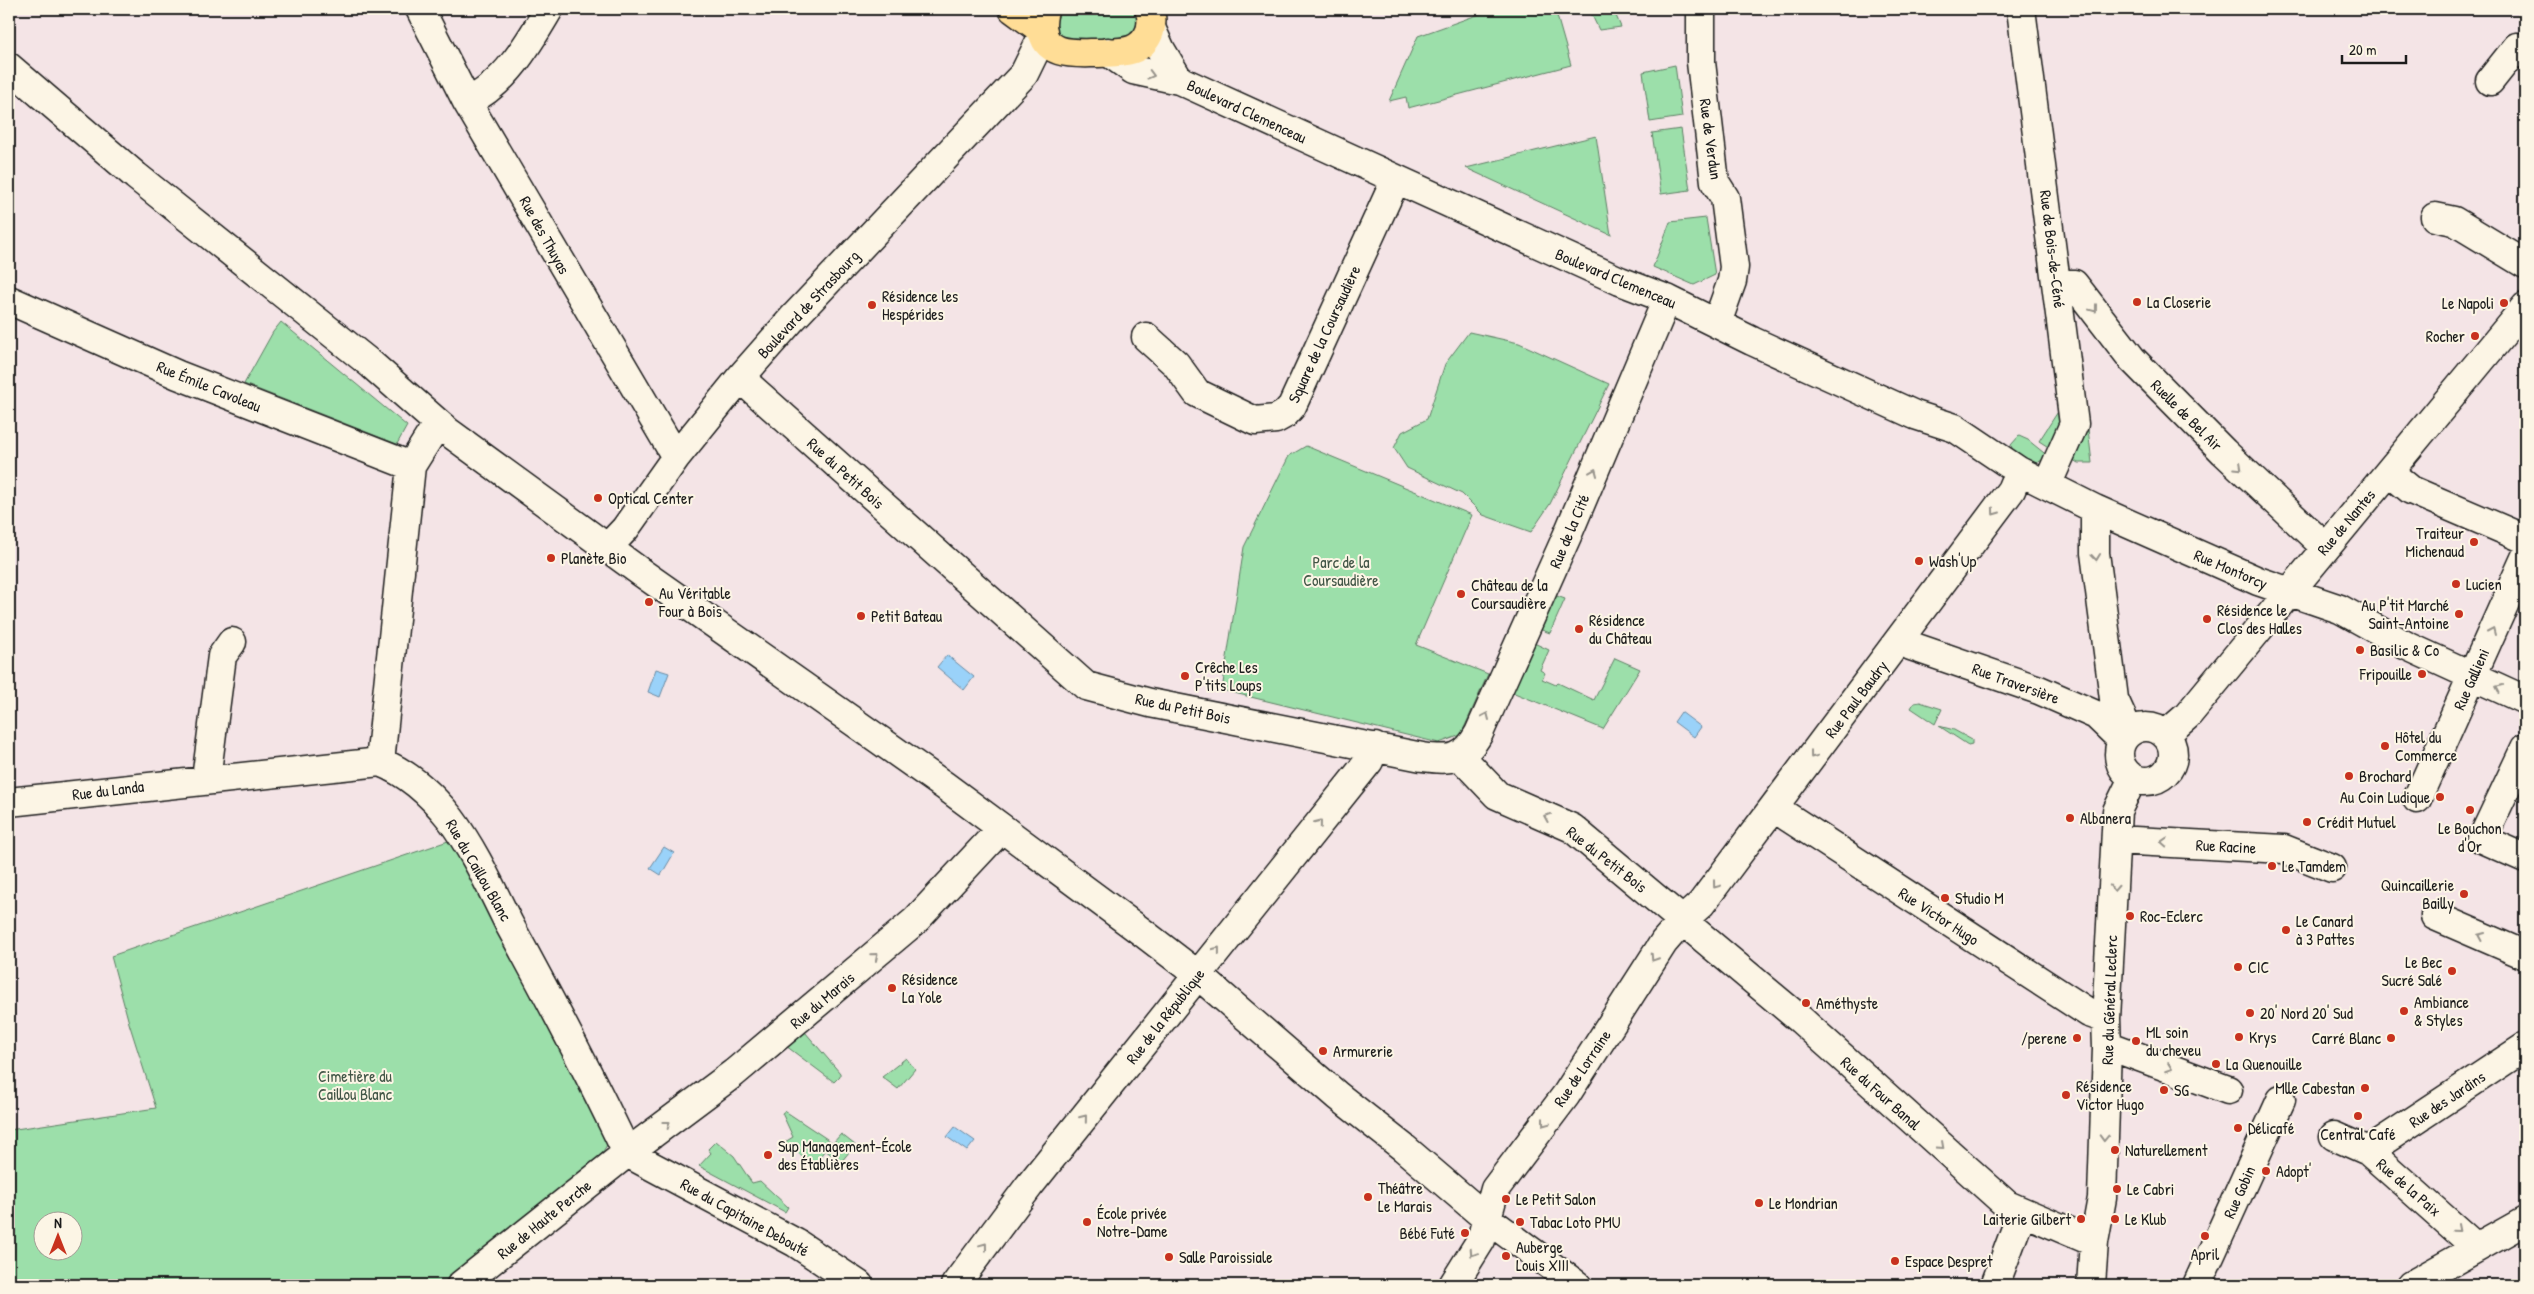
<svg xmlns="http://www.w3.org/2000/svg" width="2534" height="1294" font-family="'Patrick Hand',sans-serif">
<style>
.green{fill:#9cdfaa;stroke:#5c7e63;fill-rule:evenodd}
.water{fill:#9ad2f9;stroke:#6889a1}
.lines{fill:none;stroke-linecap:round;stroke-linejoin:round}
.minor-casing{stroke:#1c1c1c;stroke-width:31}
.major-casing{stroke:#1c1c1c;stroke-width:31}
.minor{stroke:#fcf5e5;stroke-width:28}
.major{stroke:#ffdd96;stroke-width:28}
.oneway{stroke:#97938b}
.poi-dot{fill:#c8321e;stroke:#fcf5e5;stroke-width:2}
.labels{text-anchor:middle;dominant-baseline:central;stroke-width:4;stroke-linejoin:round;paint-order:stroke}
.street-label{font-size:16px;fill:#1c1c1c;stroke:#fcf5e5}
.poi-label{font-size:16px;fill:#1c1c1c;stroke:#fcf5e5;text-anchor:start}
.park-label{font-size:16px;fill:#425647;stroke:#fcf5e5}
</style>
<rect width="100%" height="100%" fill="#f4e4e6"/>
<filter id="ink" filterUnits="userSpaceOnUse"><feTurbulence type="fractalNoise" baseFrequency=".02" numOctaves="2"/><feDisplacementMap in="SourceGraphic" scale="10" xChannelSelector="R" yChannelSelector="G"/><feConvolveMatrix kernelMatrix="1 2 1 2 8 2 1 2 1" color-interpolation-filters="sRGB"/></filter>
<g filter="url(#ink)">
<!-- green -->
<path class="green" d="M1062,9H1133C1143,19 1139,30 1129,39L1070,41L1060,36C1055,26 1054,17 1062,9Z
M1494,9H1555L1571,65L1408,108L1406,97L1389,101L1418,36Z
M1589,9H1613L1621,27L1599,30Z
M1675,65L1682,117L1650,122L1643,72Z
M1681,129L1690,190L1661,194L1652,133Z
M1596,136L1611,235L1466,168Z
M1706,218L1715,275L1694,285L1653,267L1670,222Z
M281,322L407,426L397,444L244,384L273,332Z
M1469,332L1519,343L1609,384L1550,504L1531,532L1483,515L1462,494L1407,468L1394,448L1402,432L1427,419L1445,364Z
M2061,407L2064,423L2053,450L2039,441Z
M2087,420L2092,463H2078L2070,458Z
M2019,436L2028,440L2049,457L2034,464L2013,452L2011,445Z
M1306,446L1472,515L1416,645L1488,674L1461,735L1439,743L1222,690L1244,547L1289,456Z
M1554,595L1565,599L1550,633L1539,629Z
M1534,643L1549,650L1540,670L1545,673L1542,679L1556,685L1558,683L1594,700L1615,658L1640,669L1603,729L1512,692Z
M1920,702L1942,709L1935,724L1911,708L1914,703Z
M1939,726L1954,730L1972,740V744L1968,745Z
M451,840L610,1140L599,1158L439,1285H9V1130L156,1108L129,1023L111,956ZM42,1222H72V1252H42Z
M805,1032L840,1073V1076L834,1082L786,1046Z
M906,1058L915,1069L898,1089L882,1077Z
M785,1111L833,1143L841,1134L855,1145L841,1162L825,1150L812,1167L809,1165L810,1163L785,1142L793,1137L782,1113Z
M716,1141L734,1156L752,1183L760,1181L788,1207L785,1212L699,1166L711,1153L708,1149Z"/>
<!-- water -->
<path class="water" d="M947,655L974,677L964,690L937,667Z
M656,669L669,673L660,697L648,692Z
M1681,712L1701,727L1694,737L1674,722Z
M664,847L674,853L661,875L650,868Z
M955,1127L975,1141L967,1151L947,1137Z"/>
<g class="lines">
<!-- minor casing -->
<g class="minor-casing">
<path id="minor" d="M420,9L467,102L676,457
M1701,9V62L1715,182L1725,198L1734,267L1732,281L1717,323
M2021,9L2074,424L2048,483
M1108,52L1133,70L1179,80L1161,50L1151,28
M9,67L136,176L372,365L447,431L642,573L945,786L1142,932L1198,975L1338,1096L1404,1148L1486,1218L1577,1285
M1179,80L1620,281L1667,299L1752,341L1915,415L1955,428L2019,471L2095,509L2258,581L2340,609L2405,645L2525,700
M2490,81L2517,47L2525,54
M467,102C505,85 529,43 549,9
M2435,217L2454,221L2525,264
M2057,283L2074,284L2132,359L2224,452L2325,547
M9,300L178,375L411,466
M1146,337L1176,364L1197,393L1255,421L1276,419L1285,414L1292,406L1396,179
M740,378L1086,686L1150,703L1422,757C1451,761 1464,760 1479,733L1567,536L1667,299
M438,423L411,466L380,762C408,773 431,794 450,818C474,850 491,888 509,924C550,999 590,1075 627,1153
M2389,472L2411,490L2525,539
M2095,509V553L2112,683L2114,699L2129,732
M608,547L625,529L676,457L740,378L792,319L1024,74L1043,35
M1901,639L1911,646L2039,690L2096,715L2122,740
M2119 754a27 27 0 1 1 54 0a27 27 0 1 1-54 0Z
M2165,735L2187,716L2525,307
M2525,748L2482,839L2525,858
M1460,756L1497,795L1572,828L1801,1020L2007,1205L2094,1242
M206,779L222,656L232,642
M2417,799L2525,558
M9,802L380,762
M1774,808L2089,1013L2106,1019
M2116,840L2284,849L2332,868
M2435,916L2525,955
M2107,1045L2228,1090
M2334,1136L2368,1151L2477,1248
M2368,1151L2525,1047
M627,1153L796,1243L859,1285
M461,1285L627,1153L734,1073L915,921L1001,829
M955,1285L1029,1186L1369,761L1375,747
M1453,1285L1481,1240L1495,1189L1566,1095L1664,942L1683,920L1701,904L2011,490L2019,471
M1995,1285L2022,1212
M2091,1285L2094,1242L2102,1198L2107,1048L2106,1019L2117,811L2133,778
M2197,1285L2281,1100
M2411,1285L2525,1221"/>
</g>
<!-- major casing -->
<g class="major-casing">
<path id="major" d="M1013,9L1043,31
M1045,9C1042,15 1042,21 1042,28C1045,57 1076,53 1098,53C1119,52 1141,55 1150,31C1152,24 1152,16 1149,9"/>
</g>
<!-- minor -->
<use href="#minor" class="minor"/>
<!-- major -->
<use href="#major" class="major"/>
</g>
<!-- one-way arrows -->
<defs><path id="oneway-chevron" d="M-2-3.5L2.5 0L-2 3.5" fill="none" stroke-width="1.6" stroke-linecap="round" stroke-linejoin="round" transform="scale(1.25)"/></defs>
<g class="oneway">
<use href="#oneway-chevron" transform="translate(1151 75) rotate(15)"/>
<use href="#oneway-chevron" transform="translate(2094 309) rotate(53)"/>
<use href="#oneway-chevron" transform="translate(2239 467) rotate(43)"/>
<use href="#oneway-chevron" transform="translate(1594 472) rotate(-67)"/>
<use href="#oneway-chevron" transform="translate(1995 512) rotate(126)"/>
<use href="#oneway-chevron" transform="translate(2096 557) rotate(84)"/>
<use href="#oneway-chevron" transform="translate(2492 631) rotate(-66)"/>
<use href="#oneway-chevron" transform="translate(2499 688) rotate(-155)"/>
<use href="#oneway-chevron" transform="translate(1486 716) rotate(-66)"/>
<use href="#oneway-chevron" transform="translate(1813 755) rotate(127)"/>
<use href="#oneway-chevron" transform="translate(1547 817) rotate(-157)"/>
<use href="#oneway-chevron" transform="translate(1319 823) rotate(-51)"/>
<use href="#oneway-chevron" transform="translate(2164 842) rotate(-177)"/>
<use href="#oneway-chevron" transform="translate(1716 885) rotate(127)"/>
<use href="#oneway-chevron" transform="translate(2114 888) rotate(93)"/>
<use href="#oneway-chevron" transform="translate(2481 936) rotate(-156)"/>
<use href="#oneway-chevron" transform="translate(1217 950) rotate(-52)"/>
<use href="#oneway-chevron" transform="translate(875 956) rotate(-40)"/>
<use href="#oneway-chevron" transform="translate(1654 958) rotate(123)"/>
<use href="#oneway-chevron" transform="translate(2169 1068) rotate(20)"/>
<use href="#oneway-chevron" transform="translate(1084 1118) rotate(-51)"/>
<use href="#oneway-chevron" transform="translate(1545 1123) rotate(127)"/>
<use href="#oneway-chevron" transform="translate(667 1124) rotate(-37)"/>
<use href="#oneway-chevron" transform="translate(2104 1138) rotate(92)"/>
<use href="#oneway-chevron" transform="translate(1941 1146) rotate(42)"/>
<use href="#oneway-chevron" transform="translate(2457 1229) rotate(41)"/>
<use href="#oneway-chevron" transform="translate(984 1246) rotate(-53)"/>
<use href="#oneway-chevron" transform="translate(1473 1253) rotate(123)"/>
</g>
</g>
<!-- markers -->
<g class="poi-dot">
<circle cx="2137" cy="302" r="5"/>
<circle cx="2504" cy="303" r="5"/>
<circle cx="872" cy="305" r="5"/>
<circle cx="2475" cy="336" r="5"/>
<circle cx="598" cy="498" r="5"/>
<circle cx="2474" cy="542" r="5"/>
<circle cx="551" cy="558" r="5"/>
<circle cx="1919" cy="561" r="5"/>
<circle cx="2456" cy="584" r="5"/>
<circle cx="1461" cy="594" r="5"/>
<circle cx="649" cy="602" r="5"/>
<circle cx="2459" cy="614" r="5"/>
<circle cx="861" cy="616" r="5"/>
<circle cx="2207" cy="619" r="5"/>
<circle cx="1579" cy="629" r="5"/>
<circle cx="2360" cy="650" r="5"/>
<circle cx="2422" cy="674" r="5"/>
<circle cx="1185" cy="676" r="5"/>
<circle cx="2385" cy="746" r="5"/>
<circle cx="2349" cy="776" r="5"/>
<circle cx="2440" cy="797" r="5"/>
<circle cx="2470" cy="810" r="5"/>
<circle cx="2070" cy="818" r="5"/>
<circle cx="2307" cy="822" r="5"/>
<circle cx="2272" cy="866" r="5"/>
<circle cx="2464" cy="894" r="5"/>
<circle cx="1945" cy="898" r="5"/>
<circle cx="2130" cy="916" r="5"/>
<circle cx="2286" cy="930" r="5"/>
<circle cx="2238" cy="967" r="5"/>
<circle cx="2452" cy="971" r="5"/>
<circle cx="892" cy="988" r="5"/>
<circle cx="1806" cy="1003" r="5"/>
<circle cx="2404" cy="1011" r="5"/>
<circle cx="2250" cy="1013" r="5"/>
<circle cx="2239" cy="1037" r="5"/>
<circle cx="2077" cy="1038" r="5"/>
<circle cx="2391" cy="1038" r="5"/>
<circle cx="2136" cy="1041" r="5"/>
<circle cx="1323" cy="1051" r="5"/>
<circle cx="2216" cy="1064" r="5"/>
<circle cx="2365" cy="1088" r="5"/>
<circle cx="2164" cy="1090" r="5"/>
<circle cx="2066" cy="1095" r="5"/>
<circle cx="2358" cy="1116" r="5"/>
<circle cx="2238" cy="1128" r="5"/>
<circle cx="2115" cy="1150" r="5"/>
<circle cx="768" cy="1155" r="5"/>
<circle cx="2266" cy="1171" r="5"/>
<circle cx="2117" cy="1189" r="5"/>
<circle cx="1368" cy="1197" r="5"/>
<circle cx="1506" cy="1199" r="5"/>
<circle cx="1759" cy="1203" r="5"/>
<circle cx="2081" cy="1219" r="5"/>
<circle cx="2115" cy="1219" r="5"/>
<circle cx="1087" cy="1222" r="5"/>
<circle cx="1520" cy="1222" r="5"/>
<circle cx="1465" cy="1233" r="5"/>
<circle cx="2205" cy="1236" r="5"/>
<circle cx="1506" cy="1256" r="5"/>
<circle cx="1169" cy="1257" r="5"/>
<circle cx="1895" cy="1261" r="5"/>
</g>
<g class="labels">
<!-- street labels -->
<g class="street-label">
<text transform="translate(1247 111) rotate(25)">Boulevard Clemenceau</text>
<text transform="translate(1711 139) rotate(82)">Rue de Verdun</text>
<text transform="translate(545 235) rotate(61)">Rue des Thuyas</text>
<text transform="translate(2053 249) rotate(83)">Rue de Bois-de-Céné</text>
<text transform="translate(1616 278) rotate(23)">Boulevard Clemenceau</text>
<text transform="translate(808 304) rotate(-47)">Boulevard de Strasbourg</text>
<text transform="translate(1324 334) rotate(-65)">Square de la Coursaudière</text>
<text transform="translate(209 386) rotate(22)">Rue Émile Cavoleau</text>
<text transform="translate(2187 415) rotate(45)">Ruelle de Bel Air</text>
<text transform="translate(846 473) rotate(42)">Rue du Petit Bois</text>
<text transform="translate(2346 522) rotate(-50)">Rue de Nantes</text>
<text transform="translate(1569 531) rotate(-67)">Rue de la Cité</text>
<text transform="translate(2231 569) rotate(23)">Rue Montorcy</text>
<text transform="translate(2471 679) rotate(-66)">Rue Gallieni</text>
<text transform="translate(2016 683) rotate(20)">Rue Traversière</text>
<text transform="translate(1856 699) rotate(-53)">Rue Paul Baudry</text>
<text transform="translate(1183 708) rotate(12)">Rue du Petit Bois</text>
<text transform="translate(108 790) rotate(-7)">Rue du Landa</text>
<text transform="translate(2226 846) rotate(3)">Rue Racine</text>
<text transform="translate(1607 859) rotate(38)">Rue du Petit Bois</text>
<text transform="translate(479 870) rotate(60)">Rue du Caillou Blanc</text>
<text transform="translate(1939 916) rotate(33)">Rue Victor Hugo</text>
<text transform="translate(822 1000) rotate(-40)">Rue du Marais</text>
<text transform="translate(2109 1000) rotate(-88)">Rue du Général Leclerc</text>
<text transform="translate(1165 1016) rotate(-52)">Rue de la République</text>
<text transform="translate(1582 1068) rotate(-56)">Rue de Lorraine</text>
<text transform="translate(1881 1093) rotate(42)">Rue du Four Banal</text>
<text transform="translate(2447 1099) rotate(-34)">Rue des Jardins</text>
<text transform="translate(2409 1187) rotate(41)">Rue de la Paix</text>
<text transform="translate(2239 1192) rotate(-66)">Rue Gobin</text>
<text transform="translate(745 1217) rotate(29)">Rue du Capitaine Debouté</text>
<text transform="translate(544 1219) rotate(-39)">Rue de Haute Perche</text>
</g>
<!-- poi labels -->
<g class="poi-label">
<text x="882" y="296">Résidence les<tspan x="882" dy="18">Hespérides</tspan></text>
<text x="2147" y="302">La Closerie</text>
<text x="2494" y="303" text-anchor="end">Le Napoli</text>
<text x="2465" y="336" text-anchor="end">Rocher</text>
<text x="608" y="498">Optical Center</text>
<text x="2464" y="533" text-anchor="end">Traiteur<tspan x="2464" dy="18">Michenaud</tspan></text>
<text x="561" y="558">Planète Bio</text>
<text x="1929" y="561">Wash'Up</text>
<text x="2466" y="584">Lucien</text>
<text x="1471" y="585">Château de la<tspan x="1471" dy="18">Coursaudière</tspan></text>
<text x="659" y="593">Au Véritable<tspan x="659" dy="18">Four à Bois</tspan></text>
<text x="2449" y="605" text-anchor="end">Au P'tit Marché<tspan x="2449" dy="18">Saint-Antoine</tspan></text>
<text x="2217" y="610">Résidence le<tspan x="2217" dy="18">Clos des Halles</tspan></text>
<text x="871" y="616">Petit Bateau</text>
<text x="1589" y="620">Résidence<tspan x="1589" dy="18">du Château</tspan></text>
<text x="2370" y="650">Basilic &amp; Co</text>
<text x="1195" y="667">Crêche Les<tspan x="1195" dy="18">P'tits Loups</tspan></text>
<text x="2412" y="674" text-anchor="end">Fripouille</text>
<text x="2395" y="737">Hôtel du<tspan x="2395" dy="18">Commerce</tspan></text>
<text x="2359" y="776">Brochard</text>
<text x="2430" y="797" text-anchor="end">Au Coin Ludique</text>
<text x="2080" y="818">Albanera</text>
<text x="2317" y="822">Crédit Mutuel</text>
<text x="2470" y="828" text-anchor="middle">Le Bouchon<tspan x="2470" dy="18">d'Or</tspan></text>
<text x="2282" y="866">Le Tamdem</text>
<text x="2454" y="885" text-anchor="end">Quincaillerie<tspan x="2454" dy="18">Bailly</tspan></text>
<text x="1955" y="898">Studio M</text>
<text x="2140" y="916">Roc-Eclerc</text>
<text x="2296" y="921">Le Canard<tspan x="2296" dy="18">à 3 Pattes</tspan></text>
<text x="2442" y="962" text-anchor="end">Le Bec<tspan x="2442" dy="18">Sucré Salé</tspan></text>
<text x="2248" y="967">CIC</text>
<text x="902" y="979">Résidence<tspan x="902" dy="18">La Yole</tspan></text>
<text x="2414" y="1002">Ambiance<tspan x="2414" dy="18">&amp; Styles</tspan></text>
<text x="1816" y="1003">Améthyste</text>
<text x="2260" y="1013">20' Nord 20' Sud</text>
<text x="2146" y="1032">ML soin<tspan x="2146" dy="18">du cheveu</tspan></text>
<text x="2249" y="1037">Krys</text>
<text x="2067" y="1038" text-anchor="end">/perene</text>
<text x="2381" y="1038" text-anchor="end">Carré Blanc</text>
<text x="1333" y="1051">Armurerie</text>
<text x="2226" y="1064">La Quenouille</text>
<text x="2076" y="1086">Résidence<tspan x="2076" dy="18">Victor Hugo</tspan></text>
<text x="2355" y="1088" text-anchor="end">Mlle Cabestan</text>
<text x="2174" y="1090">SG</text>
<text x="2248" y="1128">Délicafé</text>
<text x="2358" y="1134" text-anchor="middle">Central Café</text>
<text x="778" y="1146">Sup Management-École<tspan x="778" dy="18">des Établières</tspan></text>
<text x="2125" y="1150">Naturellement</text>
<text x="2276" y="1171">Adopt'</text>
<text x="1378" y="1188">Théâtre<tspan x="1378" dy="18">Le Marais</tspan></text>
<text x="2127" y="1189">Le Cabri</text>
<text x="1516" y="1199">Le Petit Salon</text>
<text x="1769" y="1203">Le Mondrian</text>
<text x="1097" y="1213">École privée<tspan x="1097" dy="18">Notre-Dame</tspan></text>
<text x="2071" y="1219" text-anchor="end">Laiterie Gilbert</text>
<text x="2125" y="1219">Le Klub</text>
<text x="1530" y="1222">Tabac Loto PMU</text>
<text x="1455" y="1233" text-anchor="end">Bébé Futé</text>
<text x="1516" y="1247">Auberge<tspan x="1516" dy="18">Louis XIII</tspan></text>
<text x="2205" y="1254" text-anchor="middle">April</text>
<text x="1179" y="1257">Salle Paroissiale</text>
<text x="1905" y="1261">Espace Despret</text>
</g>
<!-- park labels -->
<g class="park-label">
<text x="1341" y="562">Parc de la<tspan x="1341" dy="18">Coursaudière</tspan></text>
<text x="355" y="1076">Cimetière du<tspan x="355" dy="18">Caillou Blanc</tspan></text>
</g>
</g>
<!-- margin -->
<rect width="2534" height="1294" fill="none" stroke="#fcf5e5" stroke-width="30"/>
<rect x="15" y="15" width="2504" height="1264" fill="none" stroke="#1c1c1c" stroke-width="2" filter="url(#ink)"/>
<!-- north arrow -->
<g transform="translate(58 1236)"><circle r="24" fill="#fcf5e5" stroke="#a29e95"/>
<path d="M0-4L9 19L0 12L-9 19Z" fill="#c8321e"/>
<text y="-8" font-size="14" font-weight="bold" text-anchor="middle" fill="#1c1c1c">N</text>
</g>
<!-- scale -->
<path d="M2342 55v8h64v-8" fill="none" stroke="#1c1c1c" stroke-width="2.5"/>
<text x="2349" y="55" font-size="15" fill="#1c1c1c" stroke="#fcf5e5" stroke-width="4" paint-order="stroke">20 m</text>
</svg>
